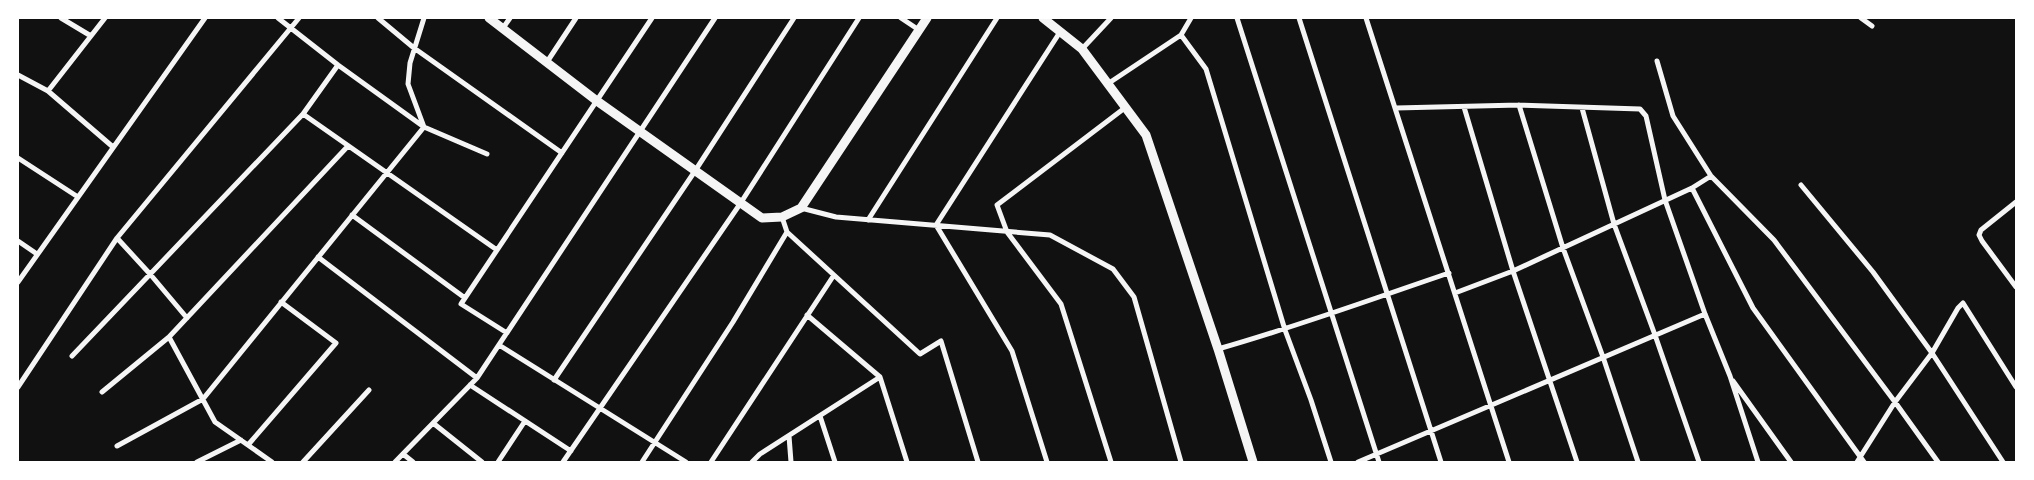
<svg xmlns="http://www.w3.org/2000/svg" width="2034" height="480" font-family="'Sofia Sans Condensed',sans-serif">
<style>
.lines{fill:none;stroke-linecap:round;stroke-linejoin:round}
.minor{stroke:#f5f5f5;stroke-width:5}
.tertiary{stroke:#f5f5f5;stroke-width:9}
</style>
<rect width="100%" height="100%" fill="#111"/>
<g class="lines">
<!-- minor -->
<path class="minor" d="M61,18L91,36
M278,18L338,65L424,127L487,154
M378,18L414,48L562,153
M901,18L919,30
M1237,18L1379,462
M1299,18L1441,462
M1366,18L1509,462
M1861,18L1872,26
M503,28L510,18
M1181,35L1206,69L1285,330L1311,400L1331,462
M1082,49L1111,18
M1657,61L1673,116L1711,176L1774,240L1895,402L1938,462
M547,62L576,18
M18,75L48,91L113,147
M1109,83L1181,35L1191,18
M48,91L105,18
M1519,105L1563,248L1603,357L1638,462
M1464,107L1513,271L1577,462
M1396,108L1519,105L1640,109L1646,116L1665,200L1705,314L1730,376L1758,462
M1582,108L1614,224L1655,335L1699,462
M303,114L497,250
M18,158L78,197
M1801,185L1873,272L1932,353L2003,462
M1692,188L1753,308L1864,462
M2016,202L1981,230L1979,235L1982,241L2016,287
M801,208L836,217L1050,235L1113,269L1134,297L1181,462
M352,215L465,298
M868,220L997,18
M787,232L920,354L941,341L978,462
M117,238L150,274L187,318
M18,241L37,254
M318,257L477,378
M18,282L205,18
M1455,293L1513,271L1692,188L1711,176
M807,315L880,377L907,462
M507,333L461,304L652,18
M169,337L215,422L272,462
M499,345L686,462
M1218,349C1296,327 1372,299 1449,273
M72,356L303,114L338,65
M554,380L695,171L794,18
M1733,381L1791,462
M470,385L571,451
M18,387L117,238L299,18
M102,392L169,337L348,146
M820,416L835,462
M433,423L482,462
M789,436L791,462
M248,445L336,343L281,302
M117,446L203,399L424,127L408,84L410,63L424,18
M403,454L413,462
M197,462L241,440
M303,462L369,390
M395,462L477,378L715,18
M498,462L525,421
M563,462L740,204L859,18
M642,462L733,322L787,232L782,217
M711,462L834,275
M752,462L760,454L880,377
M1047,462L1012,351L936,225L1060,32
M1111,462L1061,304L1007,232L997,205L1126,107
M1358,462L1705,314
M1857,462L1895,402L1932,353L1958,308L1963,303L2016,387"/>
<!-- tertiary -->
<path class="tertiary" d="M489,18L597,101L762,218L782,217L801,208L927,18
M1043,18L1082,49L1146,135L1218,349L1253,462"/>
</g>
<!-- border -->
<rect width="2034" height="480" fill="none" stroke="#ffffff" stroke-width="38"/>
</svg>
